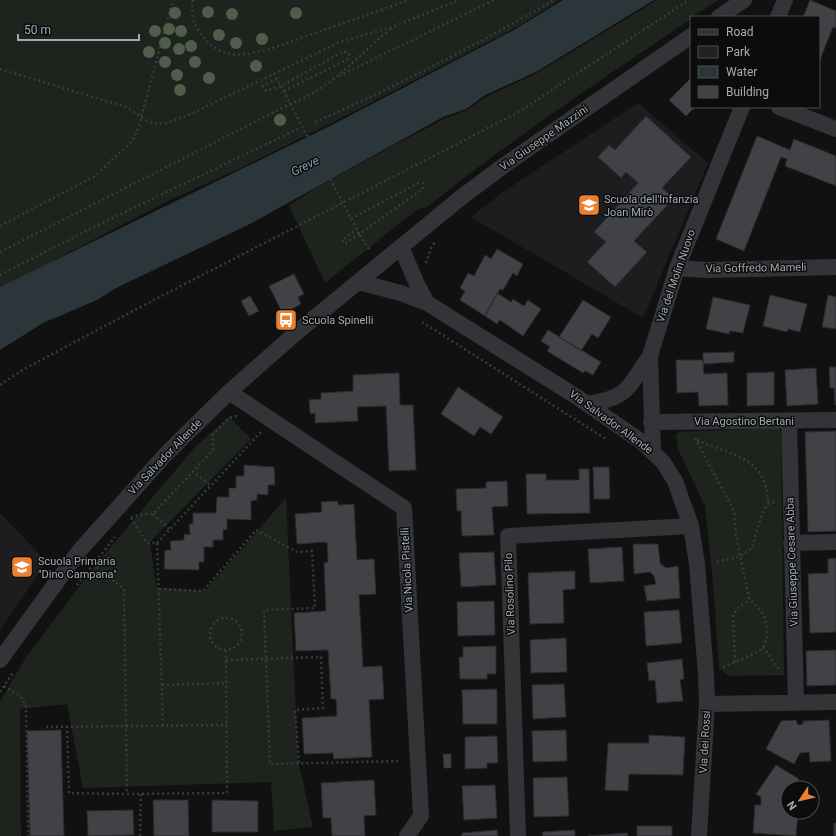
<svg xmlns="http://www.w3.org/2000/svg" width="836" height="836" font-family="Roboto,sans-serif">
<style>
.built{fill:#1d1d1f}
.green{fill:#1e241d}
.water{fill:#2b363a}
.building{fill:#404245;stroke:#2b2b2e}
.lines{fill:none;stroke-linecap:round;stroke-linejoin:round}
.path{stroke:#383b3e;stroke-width:2.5;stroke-dasharray:2 3;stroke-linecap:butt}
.minor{stroke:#323437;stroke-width:16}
.path-bridge{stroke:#383b3e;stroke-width:2.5;stroke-dasharray:2 3;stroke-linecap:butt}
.tree{fill:#4e5e4b}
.labels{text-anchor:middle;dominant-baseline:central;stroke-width:3;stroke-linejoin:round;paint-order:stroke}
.street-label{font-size:11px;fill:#a2abb2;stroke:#0c0c0d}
.poi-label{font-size:11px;fill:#a2abb2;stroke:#0c0c0d;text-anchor:start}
.water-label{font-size:12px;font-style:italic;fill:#7aa1ad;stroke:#0c0c0d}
</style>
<rect width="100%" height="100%" fill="#111112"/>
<!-- built -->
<path class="built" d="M638,103L708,163L643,318L471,217L503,192Z
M0,513L47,562L0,630Z"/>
<!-- green -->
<path class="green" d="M0,0H560L519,26L359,109L239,169L172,199L22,277L0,287Z
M657,0H719L691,17V19C601,80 510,140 426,208H421L414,212L325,283L289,206L314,189L402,141L444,119L467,110L486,97L537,73Z
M229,417L251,439L150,542L156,587L205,591L286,498L298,760L313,827L274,831L271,782L83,788L67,704L20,709L21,836H0V702L25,659L94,567L195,447Z
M776,428H779L781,432L784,675L729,676L719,668L713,582L705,506L678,449L676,435L679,432Z"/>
<!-- water -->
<path class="water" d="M563,0H654L536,72L485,95L466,109L443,117L250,224L118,287L95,301L43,323L0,350V287L330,126L514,30Z"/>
<!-- building -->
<path class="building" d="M810,0L836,11V28L833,27L819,62V17H803Z
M691,78V107H695L686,116L669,100Z
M646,116L691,157L662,188L674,198L634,241L647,252L615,287L587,262L606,242L594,232L638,183L626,172L621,178L598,157L609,145L615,150Z
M757,136L790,150L794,139L836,156V186L785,166L787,159L781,157L744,251L716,239Z
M497,249L523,264L517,276L513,273L503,290L500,289L485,316L460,300L465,291L460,288L468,273L474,276L485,255L491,259Z
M294,274L304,294L298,297L301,304L283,314L269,286Z
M497,293L511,302L513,299L524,306L528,300L541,309L523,336L500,320L497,324L485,316Z
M770,295L807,304L800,332L788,329L787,332L763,326Z
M828,295L836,297V329L822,327Z
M250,296L259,311L249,316L241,301Z
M713,297L750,305L743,333L730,331L729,334L706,329Z
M583,300L611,317L598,338L592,334L581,351L559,337Z
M548,330L601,362L593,375L585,371L583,373L547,351L550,347L541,341Z
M734,352V362L703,364V353Z
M676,360H703L704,374L727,373L728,405L699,406L698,392L677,393Z
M829,367H836V405H835L834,388H830Z
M816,368L818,404L787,406L785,370Z
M774,372V405L747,406V373Z
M399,373L400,405H413L416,470L389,471L386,406L357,407L358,421L315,423V413L310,414L309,400L321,399V393L353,391V375Z
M458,387L503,417L491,434L480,427L474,436L441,414Z
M836,431V531L808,532L805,432Z
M244,465L274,467L275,485H268V495L257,494V500L251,501V520L227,519V530L223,529V540H213V547H204V562H199V570L164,569L165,550H171L170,541L184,540V534L190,535L189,524H193V513H216L217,497H229V488H236V476H244Z
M593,467H609L610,499H594Z
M579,469H589L590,513L527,514L526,474H546V480H579Z
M507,481L508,506L492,507L494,535L462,536L461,511H457L456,489L486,488V482Z
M338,501V505L354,504L357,560L374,559L376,594L359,595L363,667L382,666L384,699L369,700L372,757L334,759L333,753L304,754L302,718L337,716L336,699H331L328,650L296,651L294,613L326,611L324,563L328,562L327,542L297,544L295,514L322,512L321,502Z
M633,544H658L660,563L666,568L678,566L680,598L647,601L644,586L656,584L654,576L650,572L634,574Z
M622,547L624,581L590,583L588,549Z
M494,552L496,585L461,587L459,553Z
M836,558V632L810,633L808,574L828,573V559Z
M575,571V589L563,590L564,623L530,624L528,573Z
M494,601L495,635L458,636L457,602Z
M679,610L682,643L646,646L644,612Z
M566,638L567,672L531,673L530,640Z
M496,646V674H487V679H460L459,657H463V647Z
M836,650V685L807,686L806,651Z
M682,659L684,679L680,680L683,701L657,703L655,680L649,681L647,663Z
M564,684L566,717L533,719L532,685Z
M497,689V724H463L462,690Z
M796,720L798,725L803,724V721L829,720L831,761L810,762L809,752L800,753L794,764L766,749L781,721Z
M61,730L64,836H30L27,731Z
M566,730L567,761L533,762L532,731Z
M649,735L685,737L683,775L629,774L628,791L605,790L608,743H649Z
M497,736L498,763H487V768L465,769V737Z
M443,754H451V768H444Z
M776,765L799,779L794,788H788V812H791V815H798L796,836L753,833L755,805H761V797L756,794Z
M567,777L569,816L534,817L533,778Z
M374,780L376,815L364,816L365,836H332L331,818H323L321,783Z
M495,785L497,818L464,820L462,786Z
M153,800H188L189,836H154Z
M212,800L258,801V832H212Z
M133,810L134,835L88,836L87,811Z
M834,823H836V836H834Z
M637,826H672V836H637Z
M497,830L498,836H462V833Z
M575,830V836H543L542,832Z
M627,833L628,836H588Z"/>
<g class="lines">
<!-- path -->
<path class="path" d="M193,0C188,23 205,47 227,53C240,57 257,52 270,49L409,0
M0,69L126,107L149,122L158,124L167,123L193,113L340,42L395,26L459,0
M339,76L494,0
M277,79L263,86L266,91L281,86L344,51L349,54L348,59L284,91
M315,122C397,86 477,45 554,0
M351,219L418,183H423V189L345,244L342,240L357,229
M0,226L95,176L132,141L138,129L173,0
M360,235L370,251
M0,252L290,104C332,89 360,53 393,27
M426,263L432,246L436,241
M0,275L96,226L300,128
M422,322L606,439
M0,385L26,368L150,302L517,113L689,0
M695,438L734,511L736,535L749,598L764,615L766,624L767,637L764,646L758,652L721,668
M697,440C732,456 767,456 768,504
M192,471L210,485
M153,514L169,529
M131,518L138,515L153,514L213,450V434L229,418L237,416
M131,518L147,543H157L163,726
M157,543L262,431
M717,562L741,556L752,548L762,514L768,504L775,502
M93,564L124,589L127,794L227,793L226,650
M77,585L115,537
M159,589L203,591L256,530L297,552L312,551L315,608L264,610L270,764L400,761
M210 634a16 16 0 1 1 32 0a16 16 0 1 1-32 0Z
M763,647L779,669
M226,660L321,657L323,708L295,710L299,763
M735,662L733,615L739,607L750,600
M162,685L227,683
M4,686L20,696L26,705L28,836
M0,692L14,671
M67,726L69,793L127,794
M46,727L227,725
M140,836L141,794"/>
<!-- minor -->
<path class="minor" d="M719,17L744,0
M778,17L785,0
M779,107L836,129
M401,247L417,284L427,303
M677,268L705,270L836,267
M358,282L401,293L427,303L577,397L642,442L663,462L675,481L691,526L697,564L706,674L707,704L699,836
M229,392L404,508L421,816L407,836
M588,404C629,398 628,387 650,356
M789,421L796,703
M651,422L836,420
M653,451L650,356L677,268L742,107
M791,543L836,542
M0,660L80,550L166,454L229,392L297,332L463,196L506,164L691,36
M707,704L836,702
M518,836L508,536L691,526"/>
<!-- path-bridge -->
<path class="path-bridge" d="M274,73L360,235"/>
</g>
<!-- trees -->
<g class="tree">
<circle cx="208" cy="12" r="6"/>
<circle cx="175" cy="13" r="6"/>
<circle cx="296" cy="13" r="6"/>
<circle cx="232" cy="14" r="6"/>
<circle cx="169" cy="29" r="6"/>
<circle cx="155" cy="31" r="6"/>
<circle cx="181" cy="31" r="6"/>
<circle cx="219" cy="35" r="6"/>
<circle cx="262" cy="39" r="6"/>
<circle cx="165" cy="43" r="6"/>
<circle cx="236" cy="43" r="6"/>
<circle cx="191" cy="46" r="6"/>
<circle cx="179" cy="49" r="6"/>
<circle cx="149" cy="52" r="6"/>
<circle cx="165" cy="62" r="6"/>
<circle cx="195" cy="62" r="6"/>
<circle cx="256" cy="66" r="6"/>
<circle cx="177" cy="75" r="6"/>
<circle cx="209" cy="78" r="6"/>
<circle cx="180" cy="90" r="6"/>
<circle cx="280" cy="120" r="6"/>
</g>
<!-- icons -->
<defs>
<g id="school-square" transform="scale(1.15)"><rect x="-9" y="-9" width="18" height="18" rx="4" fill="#ea8131" stroke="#0c0c0d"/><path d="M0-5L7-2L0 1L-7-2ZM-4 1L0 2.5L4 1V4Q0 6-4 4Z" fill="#fff"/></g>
<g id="bus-square" transform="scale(1.15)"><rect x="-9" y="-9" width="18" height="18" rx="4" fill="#ea8131" stroke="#0c0c0d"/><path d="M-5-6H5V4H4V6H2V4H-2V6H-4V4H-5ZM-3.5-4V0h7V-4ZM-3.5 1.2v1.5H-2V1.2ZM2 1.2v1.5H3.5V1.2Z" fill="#fff"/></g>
</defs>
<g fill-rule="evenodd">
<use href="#school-square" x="589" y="205"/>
<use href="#bus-square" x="286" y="320"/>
<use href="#school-square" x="22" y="567"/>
</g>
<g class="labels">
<!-- street labels -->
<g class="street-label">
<text transform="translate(544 138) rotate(-35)">Via Giuseppe Mazzini</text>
<text transform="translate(756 268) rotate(-1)">Via Goffredo Mameli</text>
<text transform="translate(676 276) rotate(-71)">Via del Molin Nuovo</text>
<text x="744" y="421">Via Agostino Bertani</text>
<text transform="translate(611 422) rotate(36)">Via Salvador Allende</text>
<text transform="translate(165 457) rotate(-46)">Via Salvador Allende</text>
<text transform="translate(792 562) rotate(-92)">Via Giuseppe Cesare Abba</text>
<text transform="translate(407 570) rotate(-93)">Via Nicola Pistelli</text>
<text transform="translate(510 594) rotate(-92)">Via Rosolino Pilo</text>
<text transform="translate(705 742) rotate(-87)">Via dei Rossi</text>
</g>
<!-- poi labels -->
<g class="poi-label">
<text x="604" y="199">Scuola dell'Infanzia<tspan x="604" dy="13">Joan Mirò</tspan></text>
<text x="302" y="320">Scuola Spinelli</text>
<text x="38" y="561">Scuola Primaria<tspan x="38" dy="13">"Dino Campana"</tspan></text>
</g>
<!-- water labels -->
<g class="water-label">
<text transform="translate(305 166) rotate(-27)">Greve</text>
</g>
</g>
<!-- legend -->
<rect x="690" y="16" width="130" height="92" fill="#0c0c0d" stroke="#484c4f"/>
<rect x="698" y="29" width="20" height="6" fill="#323437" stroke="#484c4f"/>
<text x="726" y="36" font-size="12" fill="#a2abb2">Road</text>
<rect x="698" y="46" width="20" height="12" fill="#1e241d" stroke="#484c4f"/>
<text x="726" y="56" font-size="12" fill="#a2abb2">Park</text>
<rect x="698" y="66" width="20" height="12" fill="#2b363a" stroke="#484c4f"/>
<text x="726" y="76" font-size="12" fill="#a2abb2">Water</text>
<rect x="698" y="86" width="20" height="12" fill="#404245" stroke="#484c4f"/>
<text x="726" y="96" font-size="12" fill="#a2abb2">Building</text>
<!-- north arrow -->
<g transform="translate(800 800) rotate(235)"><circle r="19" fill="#0c0c0d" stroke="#484c4f"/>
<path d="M0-3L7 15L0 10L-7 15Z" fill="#ea8131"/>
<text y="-6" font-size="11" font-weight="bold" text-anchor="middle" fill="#a2abb2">N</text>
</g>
<!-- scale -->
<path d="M18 34v6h121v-6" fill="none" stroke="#a2abb2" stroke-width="2"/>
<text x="24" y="34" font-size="12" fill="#a2abb2" stroke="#0c0c0d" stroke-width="3" paint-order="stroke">50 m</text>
</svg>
